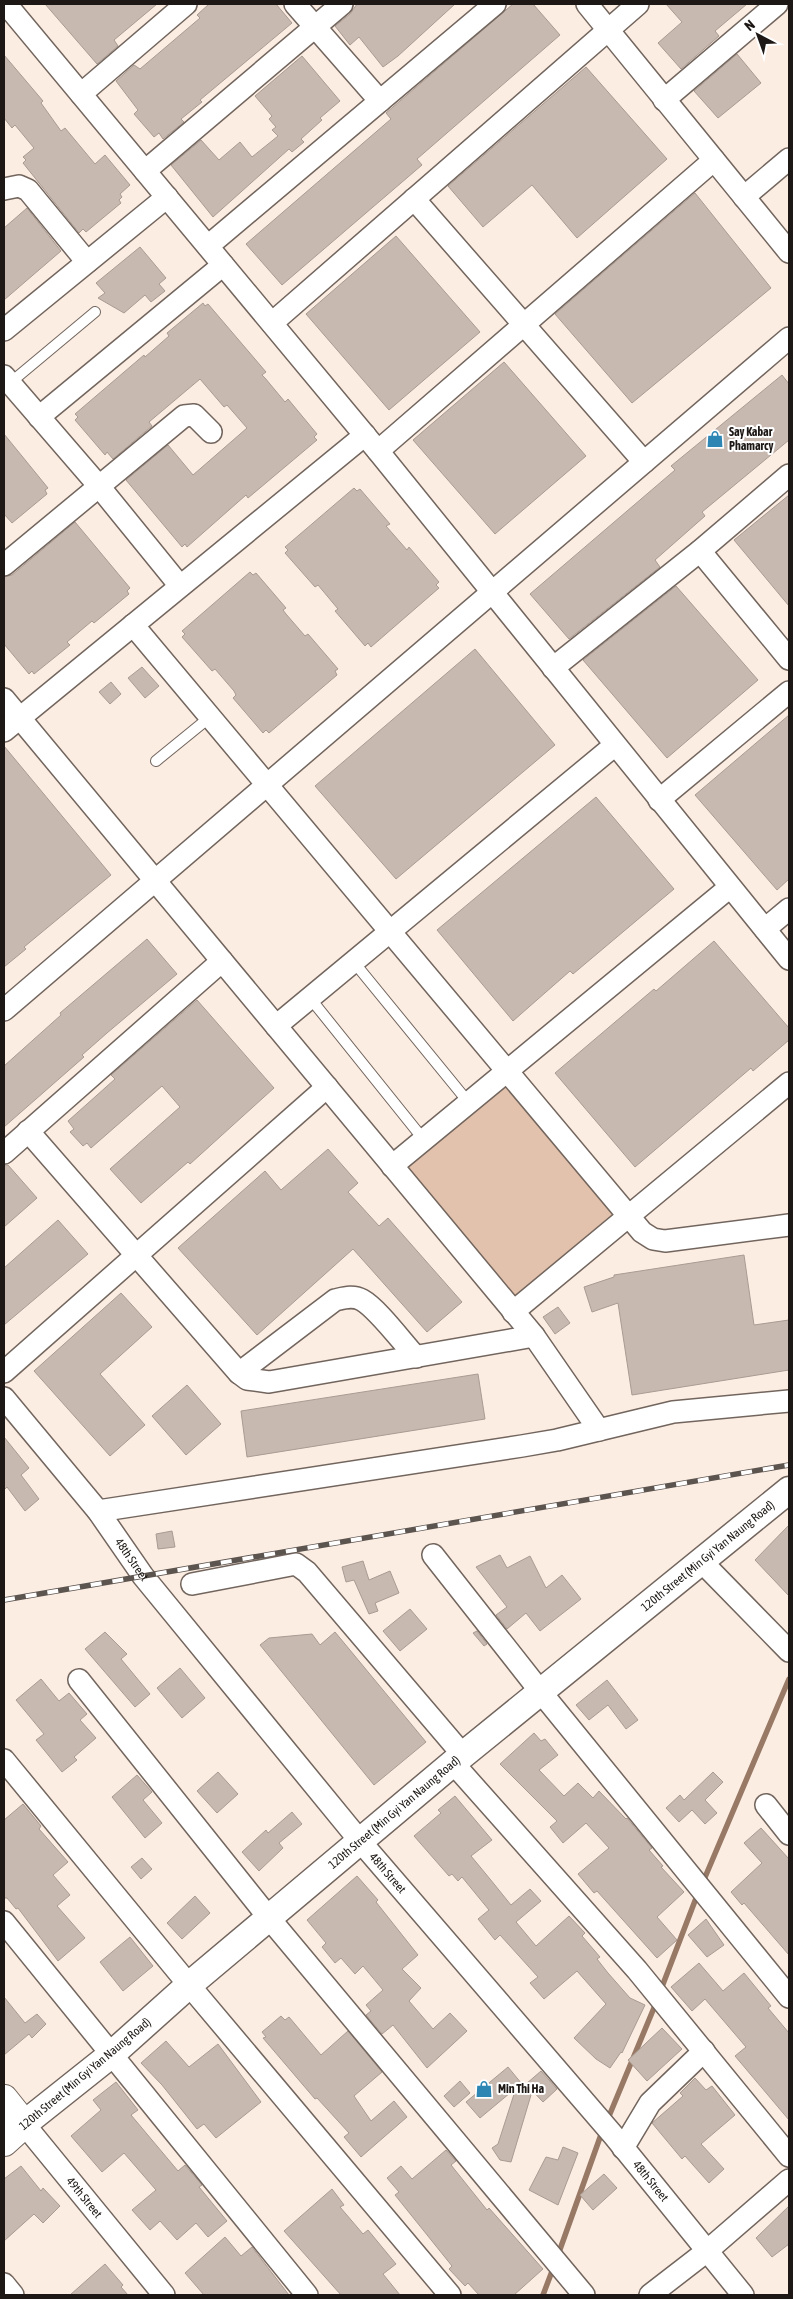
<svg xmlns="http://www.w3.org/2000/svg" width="793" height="2299" font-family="'Asap Condensed',sans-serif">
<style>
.green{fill:#e2c2ad}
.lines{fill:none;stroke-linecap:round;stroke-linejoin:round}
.stream{stroke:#987965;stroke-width:5.5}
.building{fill:#c8b9b0;stroke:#a99b92}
.service-casing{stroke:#72655d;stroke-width:12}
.minor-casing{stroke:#72655d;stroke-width:24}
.tertiary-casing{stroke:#72655d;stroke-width:29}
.secondary-casing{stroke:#72655d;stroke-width:30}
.service{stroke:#fff;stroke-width:10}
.minor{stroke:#fff;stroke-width:21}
.tertiary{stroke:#fff;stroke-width:26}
.secondary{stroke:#fff;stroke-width:28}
.rail-casing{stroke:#5c544f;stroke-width:5.5}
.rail{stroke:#fff;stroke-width:4;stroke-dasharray:11;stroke-linecap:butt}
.labels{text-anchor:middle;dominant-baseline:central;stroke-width:4;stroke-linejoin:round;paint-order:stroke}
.poi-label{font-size:12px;font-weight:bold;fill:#1d1815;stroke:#fff;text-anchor:start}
.street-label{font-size:12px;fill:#1d1815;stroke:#fff}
</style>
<rect width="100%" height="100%" fill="#fcede3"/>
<!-- green -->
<path class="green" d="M504,1085L509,1087L612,1211L614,1216L517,1300L405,1173V1163Z"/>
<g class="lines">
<!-- stream -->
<path class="stream" d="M703,1882L789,1679
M660,1992L698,1893
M607,2121L656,2003
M558,2255L603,2129
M543,2295L554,2266"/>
</g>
<!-- building -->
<path class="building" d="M45,4H157L114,40L118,46L97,64Z
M209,4H276L292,23L200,100L202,102L181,119L184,122L163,139L159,133L154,137L134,114L138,110L116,81L134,65L140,69L200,18L197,15Z
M357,4H455L398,56L383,67L359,37L350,45L335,26L350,14Z
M513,4H533L560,35L417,159L422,165L282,285L246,244L391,119L386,113Z
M666,4H747L715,31L719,36L681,69L658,43L682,22Z
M737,54L761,83L718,118L694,91Z
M4,55L43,101L41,103L61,131L65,128L95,164L105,155L130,185L120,194L122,197L119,200L121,203L86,232L83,229L79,233L23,163L26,160L23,157L34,148L15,125L12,128L4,118Z
M302,56L340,101L320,118L322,120L301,139L304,142L292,152L289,149L213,217L171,165L201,140L219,160L240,142L252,157L278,136L272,130L276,127L269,119L272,116L255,96Z
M586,67L667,159L577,238L532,185L483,227L448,186Z
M695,193L771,288L632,403L555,314Z
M27,208L61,251L4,300V228Z
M396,236L480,332L389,410L306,314Z
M140,247L166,278L159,284L165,291L151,302L145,295L124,313L98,298L105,293L96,283Z
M203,303L205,306L208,304L266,372L262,375L265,378L285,402L288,399L317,434L314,437L317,440L248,498L246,495L187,547L185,544L182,547L126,480L168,445L193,475L247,428L227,405L224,407L200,379L149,422L152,426L113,459L107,452L105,455L75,420L78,417L75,414L144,355L145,357L169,336L167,333Z
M504,362L586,456L495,534L413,440Z
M782,375L789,384V440L702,512L705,516L655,560L660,567L569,639L530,594L675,470L671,466Z
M4,434L48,488L45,490L47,494L12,523L4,514Z
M354,488L357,491L360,489L390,524L386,526L407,550L409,547L439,582L436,585L439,588L371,647L368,643L365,646L335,611L338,609L318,585L315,587L285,553L288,550L285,547Z
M789,495V606L734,540Z
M75,522L130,588L127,591L129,594L94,623L92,621L67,642L70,645L34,674L32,671L29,674L4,644V577L12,575Z
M250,572L253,575L256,573L286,608L283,610L286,614L305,636L308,634L338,669L335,671L337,675L269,733L266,730L263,733L233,698L236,695L234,691L215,669L212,671L182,637L185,634L182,631Z
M676,586L758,680L667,758L583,660Z
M475,649L555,745L396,879L315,786Z
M142,667L159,686L145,698L128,678Z
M111,682L121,694L110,704L99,692Z
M789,715V879L777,890L695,795Z
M4,746L111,875L24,947L26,949L4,967Z
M596,797L674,889L573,974L570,971L513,1021L437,930Z
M147,939L177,974L107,1033L82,1055L84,1057L4,1127V1066L61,1015L60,1013Z
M714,941L789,1028V1040L753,1071L751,1068L635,1167L555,1073L654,989L656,991Z
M197,1000L274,1088L190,1164L188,1162L141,1203L110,1169L180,1107L162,1086L91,1148L87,1143L83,1146L70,1132L74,1129L68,1121L115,1079L111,1075Z
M328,1149L358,1183L348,1192L379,1226L388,1218L462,1302L427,1332L353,1249L257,1335L178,1248L265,1171L281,1190Z
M4,1165H8L37,1198L4,1227Z
M58,1220L88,1254L4,1325V1268Z
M744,1255L754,1325L789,1320V1370L632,1395L618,1303L592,1312L584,1287L614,1277V1275Z
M121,1293L152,1327L100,1374L145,1425L110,1456L34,1371Z
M558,1307L570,1323L555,1334L543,1317Z
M478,1374L485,1419L247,1457L241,1411Z
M187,1385L221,1424L186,1455L152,1416Z
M4,1437L29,1468L21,1475L39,1499L25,1511L7,1487L4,1490Z
M789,1525V1596L755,1560Z
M172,1531L175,1547L158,1549L156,1534Z
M500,1555L507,1568L530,1556L546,1588L562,1575L581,1599L540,1631L526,1613L507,1629L496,1615L507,1607L476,1567Z
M363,1561L369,1580L390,1571L399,1593L375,1603L378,1611L369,1614L354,1580L346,1582L342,1567Z
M410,1609L427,1629L400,1651L383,1631Z
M477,1631L487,1644L484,1646L473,1633Z
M105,1632L127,1654L121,1659L150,1694L135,1707L85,1649Z
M335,1632L426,1742L374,1785L260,1645L269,1638L312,1634L320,1645Z
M180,1668L205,1698L182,1718L157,1688Z
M41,1679L59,1701L69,1693L87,1714L80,1720L96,1738L74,1757L77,1760L62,1772L36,1740L44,1734L16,1700Z
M607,1680L638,1720L626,1729L608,1705L589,1720L576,1705Z
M534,1733L541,1741L545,1739L558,1755L539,1770L564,1796L578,1783L593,1798L599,1791L626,1819L627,1818L652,1848L649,1850L663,1866L661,1867L684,1892L657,1917L677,1940L657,1958L597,1891L594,1893L578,1874L609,1848L586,1823L563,1843L550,1827L557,1821L500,1764Z
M218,1772L238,1794L217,1813L197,1791Z
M713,1772L723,1782L705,1800L717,1813L705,1824L692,1810L679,1822L666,1808L680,1795L684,1800Z
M137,1775L152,1792L143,1800L162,1823L145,1838L112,1797Z
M455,1796L492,1840L471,1856L490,1879L511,1905L530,1889L541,1901L516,1922L536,1946L569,1916L585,1933L582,1936L600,1957L597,1959L608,1973L630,1998L645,2005L622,2053L621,2052L610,2068L596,2059L574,2038L606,2004L577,1971L544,1999L530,1983L538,1977L500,1935L495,1940L478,1919L489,1910L462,1877L458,1881L452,1874L449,1876L414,1836L441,1813L438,1810Z
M23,1804L41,1826L39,1829L68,1862L53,1875L70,1895L57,1906L85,1938L58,1961L18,1908L16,1909L7,1898H4V1820Z
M292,1812L302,1824L279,1843L283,1848L259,1871L242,1852L266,1830L268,1833Z
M761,1828L789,1859V1955L744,1903L742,1905L731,1892L762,1863L744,1843Z
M142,1858L152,1869L141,1879L131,1867Z
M357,1876L378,1900L376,1902L418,1955L402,1969L421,1988L409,2001L433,2029L450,2013L467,2031L427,2068L393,2025L382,2034L366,2015L371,2011L366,2005L383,1990L363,1966L355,1974L341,1958L335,1963L322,1947L326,1943L307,1920Z
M195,1896L210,1913L182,1939L167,1923Z
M706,1919L724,1945L707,1957L688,1935Z
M130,1937L153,1966L123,1991L100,1962Z
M699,1963L723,1991L744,1973L771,2006L768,2008L789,2033V2120L735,2056L746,2047L705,1999L692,2011L671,1987Z
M4,1997L25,2023L37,2014L46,2024L32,2038L29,2034L4,2055Z
M281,2016L285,2020L289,2017L321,2055L348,2031L382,2072L354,2096L371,2121L394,2101L407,2117L361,2157L344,2137L349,2133L317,2098L315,2099L263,2038L266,2037L262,2032Z
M662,2028L682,2049L647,2081L628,2060Z
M166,2041L189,2067L218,2044L261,2102L216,2138L204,2124L197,2129L162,2085L141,2063Z
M508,2067L531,2095L511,2162L500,2160L492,2148L498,2144L516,2088L480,2118L466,2102Z
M541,2071L557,2089L543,2102L526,2084Z
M695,2078L706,2090L712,2086L735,2115L701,2144L724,2169L709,2183L685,2156L682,2159L652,2123L683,2096L680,2093Z
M460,2081L470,2093L454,2107L444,2096Z
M116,2082L138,2110L131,2115L178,2171L185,2165L202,2185L199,2187L227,2221L208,2237L196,2223L177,2240L160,2221L150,2230L132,2210L156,2190L124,2153L102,2172L71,2136L101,2110L93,2100Z
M563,2147L578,2153L558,2205L529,2190L546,2157L558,2160Z
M446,2150L456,2161L451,2165L487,2210L489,2208L543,2269L514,2295H479L468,2283L465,2286L449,2269L452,2266L395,2195L399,2192L387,2178L401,2166L412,2179Z
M21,2166L41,2191L43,2188L60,2206L43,2223L34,2214L4,2241V2179Z
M604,2174L617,2188L593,2210L580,2195Z
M332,2189L344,2205L340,2207L363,2234L368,2230L396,2264L383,2274L400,2295H341L284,2231Z
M789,2206V2244L772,2257L756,2238Z
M225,2237L241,2256L252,2247L289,2295H204L185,2273Z
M105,2264L123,2285L121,2287L128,2295H70Z"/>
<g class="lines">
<!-- service casing -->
<g class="service-casing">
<path id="service" d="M10,383L95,312
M156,761L210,717
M353,961L469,1103
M310,998L424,1140"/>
</g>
<!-- minor casing -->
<g class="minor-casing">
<g id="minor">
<path d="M6,4L378,451L789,959"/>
<path d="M295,4L380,101"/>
<path d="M587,4L789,252"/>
<path d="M81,94L186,4"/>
<path d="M664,100L777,4"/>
<path d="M145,171L342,4"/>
<path d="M4,189L19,186L28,190L87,262"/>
<path d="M744,197L789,159"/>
<path d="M414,199L644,462"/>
<path d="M208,246L495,4"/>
<path d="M272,323L638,4"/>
<path d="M4,330L167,197"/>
<path d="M4,376L98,485L180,586"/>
<path d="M39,417L223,265"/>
<path d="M378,451L714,160"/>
<path d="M700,551L789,659"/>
<path d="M4,565L184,416L194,415L211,432"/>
<path d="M133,625L642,1232L653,1239L665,1241L789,1225"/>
<path d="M553,668L700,551L789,475"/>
<path d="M4,699L534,1336L599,1430"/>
<path d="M4,731L365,435"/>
<path d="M659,800L789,692"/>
<path d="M765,929L789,909"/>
<path d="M4,1010L789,338"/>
<path d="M276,1026L615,745"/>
<path d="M28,1131L239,1373L247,1379L269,1382L534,1336"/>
<path d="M4,1153L222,961"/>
<path d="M392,1166L730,887"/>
<path d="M513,1312L789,1083"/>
<path d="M4,1372L327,1087"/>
<path d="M239,1373L335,1300C344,1298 353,1295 362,1300C378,1309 402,1342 416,1357"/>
<path id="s1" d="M4,1398L98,1511L143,1576L360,1841L614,2136L743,2295"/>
<path d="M98,1511L522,1446L557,1440L673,1412L789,1401"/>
<path d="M433,1555L540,1691L789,1997"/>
<path d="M700,1560L789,1651"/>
<path d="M192,1584L296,1564L307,1572L463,1755"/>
<path d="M79,1680L269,1918L584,2295"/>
<path d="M4,1760L189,1985L450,2295"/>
<path d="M453,1763L637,1970L789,2156"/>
<path d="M766,1805L789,1834"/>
<path d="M4,1922L307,2295"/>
<path id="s2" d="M24,2124L164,2295"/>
<path d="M623,2148L650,2103L704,2051"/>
<path d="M4,2284L13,2295"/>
<path d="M650,2295L707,2251L789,2180"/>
</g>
</g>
<!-- tertiary casing -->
<g class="tertiary-casing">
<g id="tertiary">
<path id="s3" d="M24,2124L112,2054L189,1985L453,1763L789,1490"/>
</g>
</g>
<!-- secondary casing -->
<g class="secondary-casing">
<path id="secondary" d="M4,2099L24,2124L4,2142"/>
</g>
<!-- service -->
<use href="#service" class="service"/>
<!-- minor -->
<use href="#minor" class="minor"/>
<!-- tertiary -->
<use href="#tertiary" class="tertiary"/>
<!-- secondary -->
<use href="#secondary" class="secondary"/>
<!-- rail casing -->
<g class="rail-casing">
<path id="rail" d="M4,1600L789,1465"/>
</g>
<!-- rail -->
<use href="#rail" class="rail"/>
</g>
<!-- icons -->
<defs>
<g id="shop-bare" transform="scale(1.35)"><path d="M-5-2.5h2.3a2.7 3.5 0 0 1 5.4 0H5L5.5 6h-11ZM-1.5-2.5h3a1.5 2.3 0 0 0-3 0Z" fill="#2c85b3" stroke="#fff" stroke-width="2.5" paint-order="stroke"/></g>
</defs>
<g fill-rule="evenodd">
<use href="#shop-bare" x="715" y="439"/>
<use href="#shop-bare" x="484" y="2089"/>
</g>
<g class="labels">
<!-- poi labels -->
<g class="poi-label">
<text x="729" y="432">Say Kabar<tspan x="729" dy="14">Phamarcy</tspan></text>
<text x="498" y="2089">Min Thi Ha</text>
</g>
<!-- street labels -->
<g class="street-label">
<text stroke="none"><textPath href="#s3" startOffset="889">120th Street (Min Gyi Yan Naung Road)</textPath></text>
<text stroke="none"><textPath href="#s1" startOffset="206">48th Street</textPath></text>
<text stroke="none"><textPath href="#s3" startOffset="484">120th Street (Min Gyi Yan Naung Road)</textPath></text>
<text stroke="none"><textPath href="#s1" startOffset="611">48th Street</textPath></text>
<text transform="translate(85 2074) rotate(-40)">120th Street (Min Gyi Yan Naung Road)</text>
<text stroke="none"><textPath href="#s1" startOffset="1016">48th Street</textPath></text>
<text stroke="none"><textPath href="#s2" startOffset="95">49th Street</textPath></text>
</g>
</g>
<!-- border -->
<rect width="793" height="2299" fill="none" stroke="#1d1815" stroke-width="10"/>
<!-- north arrow -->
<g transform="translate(758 35) rotate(319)" stroke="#ffffff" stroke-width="4" paint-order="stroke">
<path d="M0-4L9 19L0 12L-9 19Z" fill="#1d1815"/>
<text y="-8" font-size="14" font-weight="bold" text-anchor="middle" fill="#1d1815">N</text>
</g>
</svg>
